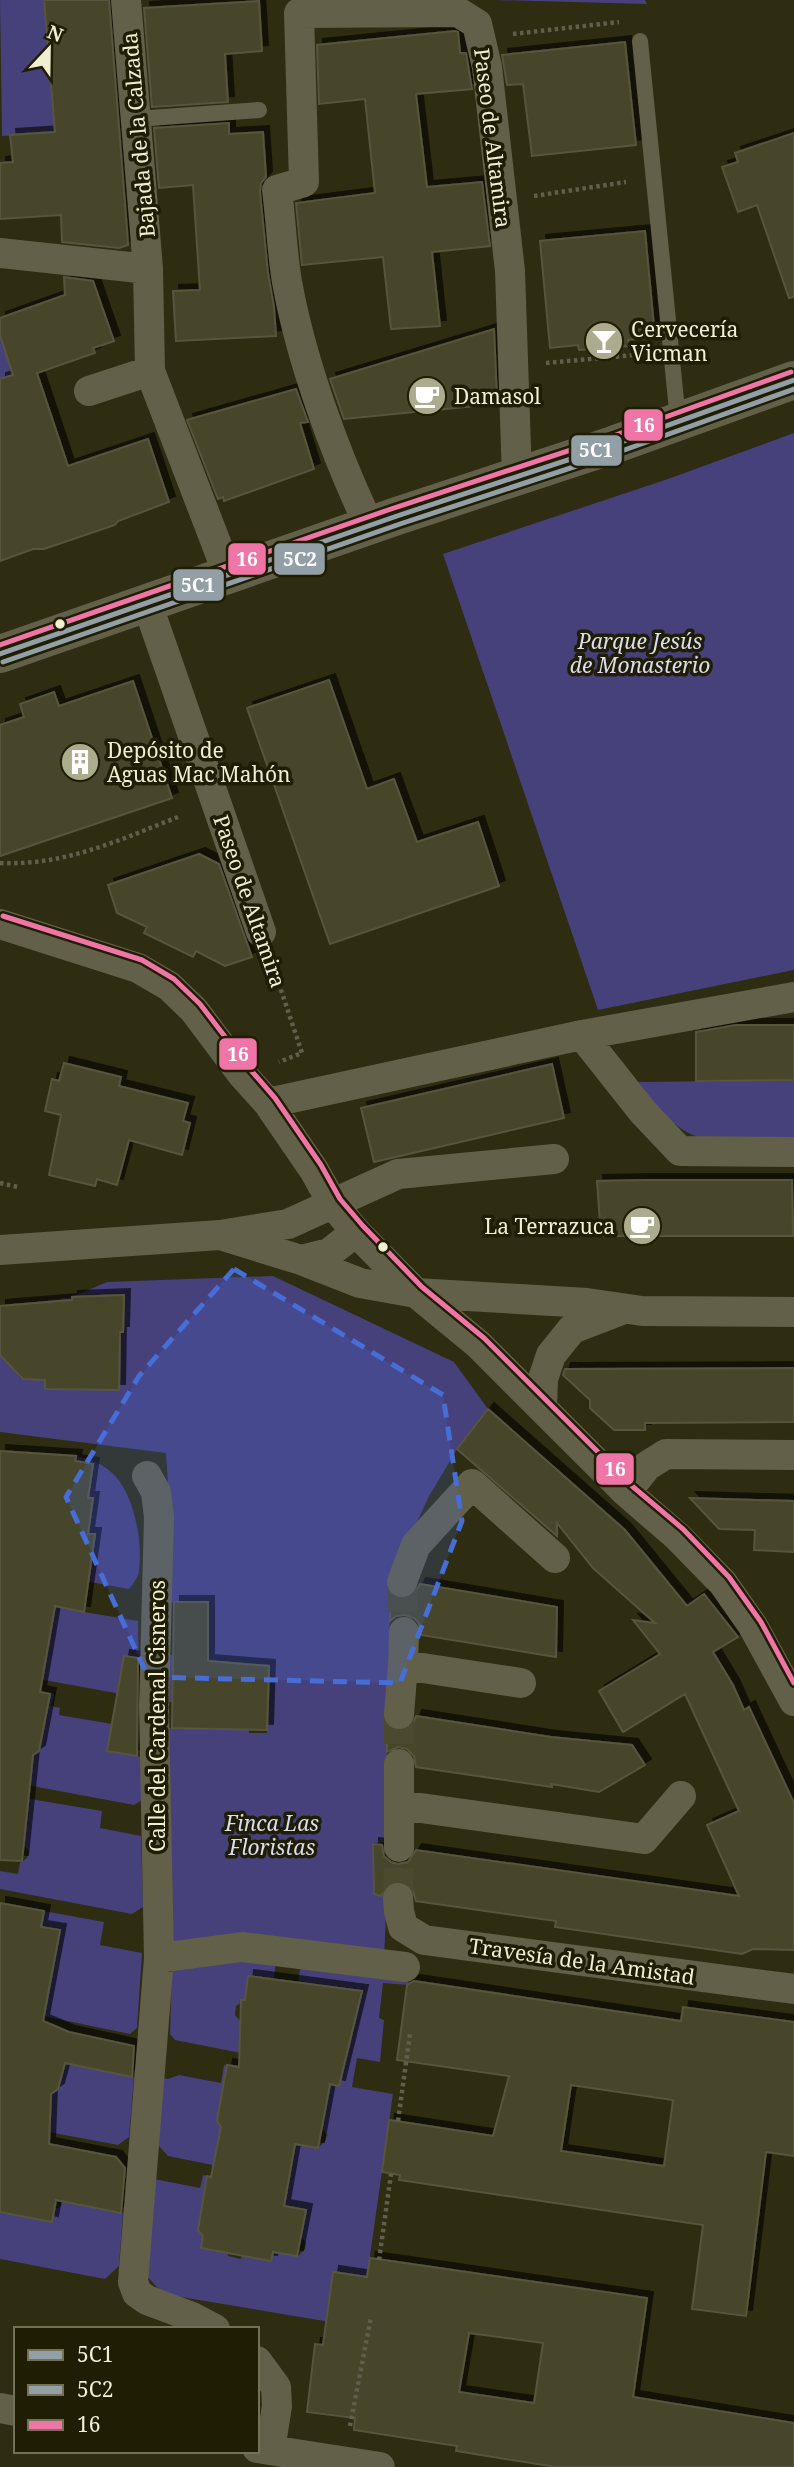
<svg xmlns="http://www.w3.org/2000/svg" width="794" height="2467" font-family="'Noto Serif',serif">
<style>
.green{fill:#46407b;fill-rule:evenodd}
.building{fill:#46452a;stroke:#57553e;stroke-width:2;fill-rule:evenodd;filter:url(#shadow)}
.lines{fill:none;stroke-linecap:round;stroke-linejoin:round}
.minor-tunnel{stroke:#4b492e;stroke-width:30;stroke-dasharray:30 15;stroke-linecap:butt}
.path{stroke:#605f4c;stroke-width:4.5;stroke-dasharray:3.5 3.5;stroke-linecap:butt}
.service{stroke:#626049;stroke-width:16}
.minor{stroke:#626049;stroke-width:30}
.secondary{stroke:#626049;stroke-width:38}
.bus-1-casing{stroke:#1f1d04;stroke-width:10}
.bus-2-casing{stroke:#1f1d04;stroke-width:10}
.bus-3-casing{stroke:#1f1d04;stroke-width:10}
.bus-1{stroke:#939fa7;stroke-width:5}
.bus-2{stroke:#939fa7;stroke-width:5}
.bus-3{stroke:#f075a7;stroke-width:5}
.marked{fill:#476ed6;fill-opacity:0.2;stroke:#476ed6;stroke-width:5;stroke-dasharray:14 9;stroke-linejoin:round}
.bus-dot{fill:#f0efd0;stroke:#1f1d04;stroke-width:2.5}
.labels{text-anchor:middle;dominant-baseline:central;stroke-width:7;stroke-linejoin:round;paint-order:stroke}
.street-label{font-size:21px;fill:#f0efd0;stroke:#1f1d04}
.poi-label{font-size:21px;fill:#f0efd0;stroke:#1f1d04;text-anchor:start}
.park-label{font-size:21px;font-style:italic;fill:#dbdcf2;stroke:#1f1d04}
.line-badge{stroke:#1f1d04;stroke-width:2.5}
.badge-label{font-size:19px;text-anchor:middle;font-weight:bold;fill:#fff}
</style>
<defs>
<filter id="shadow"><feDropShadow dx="6" dy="-6" stdDeviation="0" flood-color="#0009"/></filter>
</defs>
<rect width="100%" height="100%" fill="#2e2c11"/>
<!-- green -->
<path class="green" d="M0,0H44L55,133L2,136Z
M491,0H645L647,4L494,0Z
M0,335L13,375L0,379Z
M794,433V970L598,1010L443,554L668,479Z
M794,1080V1141C773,1141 713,1143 697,1137C670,1126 654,1103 638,1082Z
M273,1276L454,1362L488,1409L457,1449L428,1498L391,1580L387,1711V1842L373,1843L374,1893L387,1895L384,1958L173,1948L169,1728L249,1729V1733H267L269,1666L208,1662L206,1703L169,1702V1655H208L207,1602L170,1603L171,1532L166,1453L0,1432V1354L15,1305L72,1297L107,1282ZM124,1295L118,1390L46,1389L45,1380L21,1379L15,1371V1364L71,1313L72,1297Z
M76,1456C90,1459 101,1463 111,1472C134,1491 143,1542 139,1570C139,1577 133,1584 129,1589L0,1566V1544L95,1534L88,1533L93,1499L88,1498L75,1461Z
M86,1595L84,1612L138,1621L139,1686L132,1696L0,1672V1650L42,1646L48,1647L56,1602Z
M44,1693L54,1694L51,1706L60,1708L59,1715L112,1724L107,1751L141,1757L142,1800L134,1805L0,1780V1761L33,1755L39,1751L41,1744L36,1738Z
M1,1794L102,1811L100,1828L141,1836L143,1907L132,1914L0,1889V1871L18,1874L20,1863L27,1858L29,1851L24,1845L28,1816L0,1811Z
M44,1911L104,1922L100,1945L142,1953L137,2028L130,2034L0,2007V1985L16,1994L47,1999L56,1954L53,1929L41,1927Z
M276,1960L274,1979L248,1976L245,2000L236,2006L235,2015L240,2021L298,1983L301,1963L410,1975L408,1985L383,1983L379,2018L384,2020L380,2062L357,2058L352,2087L393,2094L367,2277L333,2273L327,2317L361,2322L360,2327L163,2294L145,2274L154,2179L200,2188L203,2175L242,2183L199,2223L198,2230L203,2236L201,2248L228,2252V2256L241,2259L242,2255L271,2261L273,2252L298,2256L305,2249L306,2243L301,2236L306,2210L284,2206L286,2191L262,2175L168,2156L158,2145L163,2078L168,2079L179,2075L221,2083L224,2065L243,2068L225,2110L218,2114L217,2121L222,2127L318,2148L325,2141L327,2135L322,2128L327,2099L296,2093L287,2062L175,2040L170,2034L172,1964Z
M44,2026L83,2035L77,2065L134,2077L129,2137L118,2145L0,2123V2100Z
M62,2200L123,2213L119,2266L105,2279L0,2259V2212L48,2221L53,2219L54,2210L61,2206Z"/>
<!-- building -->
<path class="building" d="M44,0H109L127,229L128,245L119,248L62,242L61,215L0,219V163L13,162L10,135L55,132Z
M259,1L262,51L225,54L228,102L152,107L144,8Z
M455,31L458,32L460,53H466L472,89L416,94L427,187L482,182L490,246L432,252L440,326L391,329L383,257L302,265L296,203L375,193L365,99L319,104L317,45Z
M625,42L636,145L532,156L523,84L507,85L502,55Z
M229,123V134L263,132L266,177L261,183L260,192L268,273L274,307L276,336L176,341L173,291L200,290L193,185L159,188L154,128Z
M794,133V297L789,298L757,205L738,212L722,167L738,162L735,153Z
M645,231L655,337L628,340L629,346L579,350L578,345L550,348L540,241Z
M64,277L93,281L114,341L93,348L95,353L37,373L68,466L148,439L169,502L118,521L115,525L44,549H33L0,561V379L13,375L0,335V318L65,295Z
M494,329L497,398H494L495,404L344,419L330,379Z
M296,389L308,422L300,423L314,469L224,501L223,497L218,499L187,420Z
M329,680L367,789L394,779L417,842L478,822L499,886L330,944L247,708Z
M133,681L172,798L0,856V725L24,717L20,704L54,692L59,706Z
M199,854L219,864L252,957L225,966L196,951L193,957L144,933L147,927L117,913L108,885Z
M736,1025H794V1080L696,1081V1032Z
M64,1063L121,1077L119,1086L188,1103L183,1121L190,1123L182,1155L129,1140L117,1185L97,1179L95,1186L49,1175L61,1115L45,1111L52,1079L59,1081Z
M552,1064L564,1118L374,1162L361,1108Z
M646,1180H792L793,1236H601L597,1181Z
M124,1295L123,1332H120L119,1390L45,1389V1380L23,1379L0,1355V1306L72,1300V1297Z
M794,1368V1422L645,1423V1430H614L590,1408V1400L563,1375L565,1369Z
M488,1409L625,1530L687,1606L704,1594L738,1637L713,1652L733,1685L744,1710L749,1707L794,1803V1950L753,1949L742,1954L555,1927L556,1921L416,1901L412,1888L405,1882L397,1881L388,1884L381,1896L374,1894L373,1844L382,1845L384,1856L391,1862L398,1864L408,1862L416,1850L739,1896L707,1825L739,1811L685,1694L623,1732L599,1691L660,1654L633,1620L655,1623L593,1568L557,1523V1536L457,1449Z
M0,1451L76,1456L75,1461L93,1464L88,1498H93L88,1534H95L84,1612L55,1606L40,1692L50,1694L39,1751L33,1755L22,1861L0,1860Z
M690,1498L794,1501V1552L754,1550L755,1530L719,1529Z
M420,1584L557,1607L556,1657L421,1635L419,1623L414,1618L405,1615L396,1616L390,1621L391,1595L396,1599H405L414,1595Z
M174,1602H208V1661L269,1666L267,1730L172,1728Z
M124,1656L138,1658L137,1756L107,1751Z
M416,1716L551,1737L632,1745L645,1765L599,1792L551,1784L552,1787L416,1767L414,1756L407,1749L398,1747L387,1752V1726L397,1731L406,1730L413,1724Z
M0,1903L44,1911L41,1927L60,1930L43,2021L69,2032L134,2046L132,2077L65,2063L58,2089L51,2094L49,2144L116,2157L125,2168L121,2213L56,2200L52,2222L0,2212Z
M248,1976L362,1991L339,2086L330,2084L318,2148L295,2144L284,2206L306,2210L297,2256L273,2252L271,2261L201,2248L203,2236L198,2230L207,2176L211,2177L221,2127L217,2121L227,2065L239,2067L241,2000H245Z
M414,1981L681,2021L683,2007L794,2022V2156L766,2152L746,2316L692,2309L703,2225L399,2180L400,2175L382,2172L389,2120L493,2136L509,2076L397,2060L407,1985ZM571,2085L673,2100L664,2166L561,2151Z
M370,2258L647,2298L633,2397L794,2423V2467H556L456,2451L457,2446L354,2430L355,2418L307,2412L315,2344L323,2345L333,2272L367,2277ZM469,2333L543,2343L534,2403L459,2392Z"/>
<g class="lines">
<!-- minor-tunnel -->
<path class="minor-tunnel" d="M402,1582L404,1632
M399,1714V1764
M398,1898L399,1847"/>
<!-- path -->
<path class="path" d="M513,34L619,22
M534,196L626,182
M546,363L645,354
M0,863C65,866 119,840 178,817
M272,963L302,1053L279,1062
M0,1183L18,1187
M398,2121L410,2034
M379,2260L391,2174
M350,2426L371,2317"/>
<!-- service -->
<path class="service" d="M640,41L678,420
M136,119L259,110"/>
<!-- minor -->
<path class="minor" d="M126,0L148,269L150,371L228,574
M0,253L148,269
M89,391L150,371
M370,527C335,454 301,360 287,282C282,252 281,221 277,190L304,182L299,13L458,12L477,24L487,67L510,271L517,478
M147,603L261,932
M0,924L138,968L169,986L194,1010L242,1074L268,1103L314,1170L333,1204L356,1232L416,1293L478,1344L626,1492L677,1536L723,1583L753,1626L794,1701
M582,1035L643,1112L680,1151L794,1152
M268,1103L582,1035L794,997
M220,1235L301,1260L360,1283L416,1293L587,1303L642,1311L794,1312
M0,1250L220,1235L288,1224L398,1174L554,1159
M301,1260L329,1253L356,1232
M542,1408L543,1379L551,1355L572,1329L624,1309
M147,1476L156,1492L159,1517L154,1707L159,1958L133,2282L137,2293L147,2300L192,2317L215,2329
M626,1492L647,1466L666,1454L794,1455
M402,1582L416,1545L472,1484L555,1558
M403,1665L404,1632
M399,1714L403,1665L521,1683
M399,1805L644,1839L681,1796
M399,1847V1764
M398,1898L399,1911L403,1927L424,1940L794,1989
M159,1958L242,1947L405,1967
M257,2361L276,2387L277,2406L270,2450
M0,2408L16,2411
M257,2448L380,2467"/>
<!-- secondary -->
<path class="secondary" d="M0,654L397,516L613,445L794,380"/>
<!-- bus-1 casing -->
<g class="bus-1-casing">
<path id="bus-1" d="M0,654L397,516L613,445L794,380"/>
</g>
<!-- bus-2 casing -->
<g class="bus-2-casing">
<path id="bus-2" d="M3,662L400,524L616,453L794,389"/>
</g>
<!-- bus-3 casing -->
<g class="bus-3-casing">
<path id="bus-3" d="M0,645L394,508L610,437L791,372
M3,916L142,960L174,979L200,1004L249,1068L275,1098L321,1165L340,1199L363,1226L422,1287L484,1338L632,1486L683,1529L729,1577L761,1622L794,1683"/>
</g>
<!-- bus-1 -->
<use href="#bus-1" class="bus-1"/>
<!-- bus-2 -->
<use href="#bus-2" class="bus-2"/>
<!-- bus-3 -->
<use href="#bus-3" class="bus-3"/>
</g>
<!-- marked area -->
<path class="marked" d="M234,1269L443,1395L462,1521L400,1683L148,1677L66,1497L139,1376Z"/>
<!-- icons -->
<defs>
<g id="bar-disc" transform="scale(2.0125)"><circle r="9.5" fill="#acab8d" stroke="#1f1d04"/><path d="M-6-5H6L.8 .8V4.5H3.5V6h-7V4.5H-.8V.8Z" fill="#fff"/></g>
<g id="cafe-disc" transform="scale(2.0125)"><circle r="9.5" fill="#acab8d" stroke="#1f1d04"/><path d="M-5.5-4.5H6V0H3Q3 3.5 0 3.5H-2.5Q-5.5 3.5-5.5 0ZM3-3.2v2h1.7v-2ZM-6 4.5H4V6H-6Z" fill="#fff"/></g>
<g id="building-disc" transform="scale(2.0125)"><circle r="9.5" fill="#acab8d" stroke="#1f1d04"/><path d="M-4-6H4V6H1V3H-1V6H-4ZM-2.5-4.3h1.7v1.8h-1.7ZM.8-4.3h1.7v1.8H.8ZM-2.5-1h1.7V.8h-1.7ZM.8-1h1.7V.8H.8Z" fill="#fff"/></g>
</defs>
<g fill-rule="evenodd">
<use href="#bar-disc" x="604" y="341"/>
<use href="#cafe-disc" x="427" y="396"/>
<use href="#building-disc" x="80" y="762"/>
<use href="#cafe-disc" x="642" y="1226"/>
</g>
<!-- markers -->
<g class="bus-dot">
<circle cx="60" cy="624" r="6"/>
<circle cx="383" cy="1247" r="6"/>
</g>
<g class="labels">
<!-- street labels -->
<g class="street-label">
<text transform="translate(138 135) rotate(-95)">Bajada de la Calzada</text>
<text transform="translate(493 138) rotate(83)">Paseo de Altamira</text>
<text transform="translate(250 901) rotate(71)">Paseo de Altamira</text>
<text transform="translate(157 1716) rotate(-90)">Calle del Cardenal Cisneros</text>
<text transform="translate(582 1961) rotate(8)">Travesía de la Amistad</text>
</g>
<!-- poi labels -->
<g class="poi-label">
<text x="631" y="329">Cervecería<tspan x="631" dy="24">Vicman</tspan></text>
<text x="454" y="396">Damasol</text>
<text x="107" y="750">Depósito de<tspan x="107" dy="24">Aguas Mac Mahón</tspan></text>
<text x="615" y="1226" text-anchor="end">La Terrazuca</text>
</g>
<!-- park labels -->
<g class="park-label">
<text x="640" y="641">Parque Jesús<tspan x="640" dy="24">de Monasterio</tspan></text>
<text x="272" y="1823">Finca Las<tspan x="272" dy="24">Floristas</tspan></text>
</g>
</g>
<g class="line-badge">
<rect x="623" y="408" width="41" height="34" rx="7" fill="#f075a7"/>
<rect x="570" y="434" width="53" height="33" rx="7" fill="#939fa7"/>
<rect x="273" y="542" width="53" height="34" rx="7" fill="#939fa7"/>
<rect x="227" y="542" width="40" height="34" rx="7" fill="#f075a7"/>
<rect x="172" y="568" width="53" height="34" rx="7" fill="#939fa7"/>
<rect x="218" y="1037" width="40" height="34" rx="7" fill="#f075a7"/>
<rect x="595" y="1452" width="40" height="34" rx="7" fill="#f075a7"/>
</g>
<g class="badge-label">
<text x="644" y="432">16</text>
<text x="596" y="457">5C1</text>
<text x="300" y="566">5C2</text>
<text x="247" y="566">16</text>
<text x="198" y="592">5C1</text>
<text x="238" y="1061">16</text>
<text x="615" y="1476">16</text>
</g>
<!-- legend -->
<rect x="14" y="2327" width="245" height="126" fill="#1f1d04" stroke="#737156" stroke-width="2"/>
<rect x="28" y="2350" width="35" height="10" fill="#939fa7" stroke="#737156" stroke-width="2"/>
<text x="77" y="2362" font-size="21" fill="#f0efd0">5C1</text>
<rect x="28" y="2385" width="35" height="10" fill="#939fa7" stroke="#737156" stroke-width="2"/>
<text x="77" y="2397" font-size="21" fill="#f0efd0">5C2</text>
<rect x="28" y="2420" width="35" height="10" fill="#f075a7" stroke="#737156" stroke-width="2"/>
<text x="77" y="2432" font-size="21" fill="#f0efd0">16</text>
<!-- north arrow -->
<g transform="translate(49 49) rotate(22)" stroke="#1f1d04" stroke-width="5" paint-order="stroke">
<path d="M0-5L12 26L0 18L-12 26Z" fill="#f0efd0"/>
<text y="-10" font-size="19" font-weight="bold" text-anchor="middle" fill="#f0efd0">N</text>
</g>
</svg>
